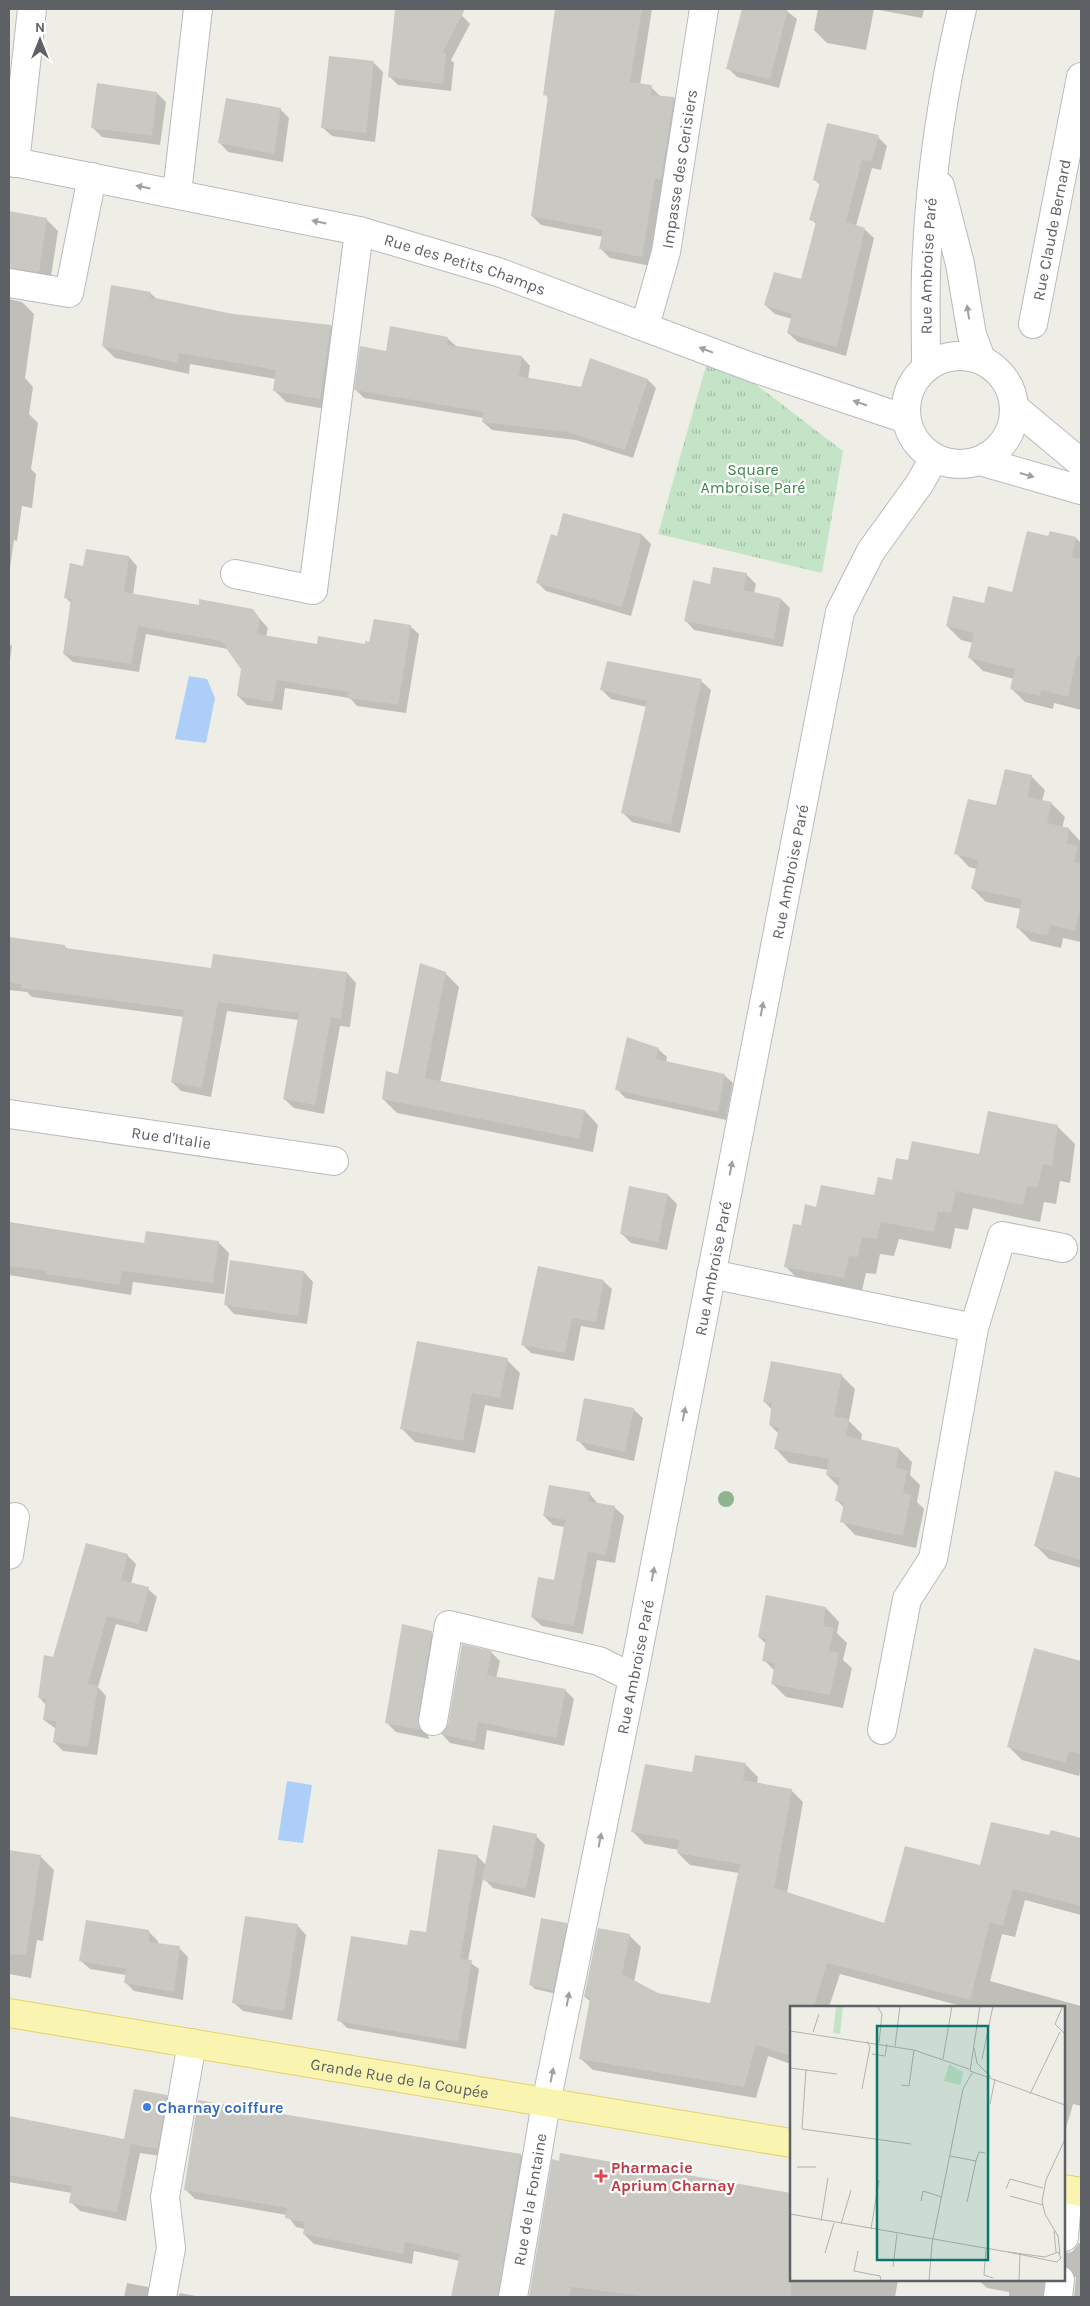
<svg xmlns="http://www.w3.org/2000/svg" width="1090" height="2306" font-family="Karla,sans-serif">
<style>
.grass{fill:url(#grass-tufts)}
.water{fill:#accef8}
.shadow{fill:#0003}
.building{fill:#cac8c2}
.lines{fill:none;stroke-linecap:round;stroke-linejoin:round}
.minor-casing{stroke:#b8babe;stroke-width:30}
.major-casing{stroke:#e7d167;stroke-width:30}
.minor{stroke:#fff;stroke-width:28}
.major{stroke:#f9f5b1;stroke-width:28}
.tree{fill:#8db48f}
.oneway{fill:#9ea0a3}
.shop-dot{fill:#3f7fe0;stroke:#fff;stroke-width:2}
.health-dot{fill:#e0444e;stroke:#fff;stroke-width:2}
.labels{text-anchor:middle;dominant-baseline:central;stroke-width:4.5;stroke-linejoin:round;paint-order:stroke}
.street-label{font-size:16px;fill:#5d6065;stroke:#fff}
.park-label{font-size:16px;fill:#3d8548;stroke:#fff}
.shop-label{font-size:16px;font-weight:bold;fill:#366cbe;stroke:#fff;text-anchor:start}
.health-label{font-size:16px;font-weight:bold;fill:#be3a42;stroke:#fff;text-anchor:start}
.inset-road{fill:none;stroke:#b1b1ae;stroke-width:1}
.view{fill:#0f766e;fill-opacity:0.15;stroke:#0f766e;stroke-width:2.5}
.inset-edge{fill:none;stroke:#5d6065;stroke-width:2.5}
</style>
<defs>
<pattern id="grass-tufts" width="24" height="20" patternUnits="userSpaceOnUse" patternTransform="scale(1.25)"><rect width="24" height="20" fill="#c4e4c8"/><path d="M3 7l-1-3M5 7V3M7 7l1-3M15 17l-1-3M17 17v-4M19 17l1-3" fill="none" stroke="#a2bca6"/></pattern>
</defs>
<rect width="100%" height="100%" fill="#efeee6"/>
<!-- grass -->
<path class="grass" d="M706,366L754,383L843,451L822,573L658,534Z"/>
<!-- water -->
<path class="water" d="M189,676L207,679L215,698L206,743L175,739Z
M287,1781L312,1785L303,1843L278,1840Z"/>
<!-- shadow -->
<path class="shadow" d="M397,9H456L470,24L451,60L454,63L451,91L398,85L389,76Z
M556,9H652L640,85L651,87L661,97L674,98L683,107L651,266L610,258L601,249L603,237L541,225L532,216L549,99L545,94Z
M743,9H784L797,19L779,88L737,77L728,68Z
M818,9H924L922,18L874,9L866,50L827,43L814,30Z
M330,57L374,63L383,72L375,142L332,136L322,127Z
M157,93L166,102L160,145L102,137L93,128Z
M280,109L289,118L283,162L228,152L220,143Z
M878,137L887,146L881,170L872,168L856,226L864,229L874,238L846,356L798,342L788,333L792,319L775,314L765,305L802,281L817,225L811,219L821,186L815,180Z
M9,213L46,219L58,231L50,283L9,285Z
M150,293L158,300L233,315L331,326L342,337L331,410L286,402L274,390L276,379L190,364L189,374L115,358L103,346Z
M9,299L22,302L34,314L25,378L33,387L29,414L38,423L31,469L36,474L32,508L22,506L17,541L14,540L9,575Z
M447,338L456,346L522,357L530,366L528,379L582,388L648,380L656,388L633,458L576,440L492,430L483,422L484,418L364,398L356,390L387,352Z
M564,514L642,535L651,544L631,616L546,591L537,582L558,537Z
M1049,538H1076L1081,543V710L1054,703L1053,709L1025,702L1011,688L1014,679L983,671L969,657L973,643L961,640L947,626L985,604L1012,593Z
M129,557L137,566L133,595L200,607L252,610L268,628L266,637L318,645H366L410,626L419,634L406,713L357,706L350,698L285,688L282,710L247,705L238,696L242,669L228,649L146,634L139,672L73,662L64,654L72,604L65,597L84,567Z
M747,575L756,584L754,594L781,599L790,608L783,647L694,630L685,620L711,585Z
M9,643L12,646L9,667Z
M701,681L711,690L680,833L632,822L623,813L647,707L611,699L602,690Z
M1031,776L1045,790L1042,801L1051,803L1065,817L1062,828L1069,829L1081,842V942L1063,938L1061,948L1031,941L1017,927L1021,909L986,902L973,889L977,869L969,867L956,853L997,807Z
M9,939L64,946L68,949L213,969L347,973L356,983L350,1027L340,1026L324,1114L294,1108L284,1099L299,1020L227,1011L211,1097L181,1091L172,1082L184,1017L32,997L27,992L9,990Z
M445,973L459,987L440,1083L585,1111L598,1125L593,1152L397,1113L383,1099L399,1075Z
M658,1049L667,1057L666,1062L724,1075L733,1083L726,1120L625,1098L617,1089Z
M1057,1126L1075,1144L1070,1183L1060,1181L1056,1204L1044,1202L1040,1222L973,1208L968,1230L955,1228L951,1249L899,1239L894,1256L880,1254L876,1274L866,1273L861,1295L803,1284L785,1266L802,1226L817,1209L875,1197L893,1181L909,1161L980,1155Z
M668,1195L677,1204L667,1250L631,1243L622,1234Z
M9,1222L145,1244L218,1242L229,1253L224,1294L133,1282L131,1295L9,1275Z
M304,1272L313,1282L307,1324L234,1314L225,1304Z
M603,1281L612,1289L604,1330L581,1326L574,1361L531,1353L523,1345Z
M507,1360L520,1373L513,1410L485,1405L475,1453L415,1442L402,1429Z
M841,1375L855,1389L849,1421L862,1434L861,1441L899,1449L912,1462L910,1475L920,1485L917,1502L924,1509L916,1548L855,1535L842,1521L844,1508L837,1500L839,1487L827,1475L828,1470L789,1463L776,1449L779,1434L770,1425L772,1410L764,1401Z
M633,1409L643,1418L634,1461L587,1450L578,1440Z
M1056,1473L1081,1480V1568L1049,1559L1035,1545Z
M589,1493L598,1504L614,1507L624,1516L615,1563L597,1560L583,1634L542,1626L532,1617L554,1581L565,1527L553,1525L544,1516Z
M127,1555L136,1564L131,1584L148,1589L157,1597L147,1632L116,1624L98,1687L106,1696L97,1755L63,1751L54,1742L56,1729L44,1720L46,1705L39,1697L54,1658Z
M826,1608L839,1622L837,1633L847,1643L843,1660L852,1668L843,1708L786,1697L772,1683L775,1671L764,1660L766,1644L759,1637Z
M430,1632L439,1641L426,1729L429,1739L396,1732L387,1723Z
M1035,1650L1081,1662V1769L1079,1776L1022,1760L1009,1747Z
M491,1652L500,1661L496,1678L565,1690L574,1699L564,1746L487,1730L484,1750L450,1743L442,1734Z
M696,1756L746,1765L758,1777L757,1784L791,1790L803,1802L787,1893L885,1925L981,1867L1050,1837L1052,1832L1081,1839V1915L1025,1900L1015,1937L1002,1934L990,1981L1081,2006V2106L1073,2104L1064,2135V2007H965L840,1974L829,2007H791V2064L768,2056L756,2098L593,2070L580,2058L591,2002L585,1997L629,1935L641,1947L634,1982L657,1994L711,2004L739,1873L690,1865L678,1853L679,1850L645,1844L633,1832L693,1773Z
M536,1836L545,1845L535,1898L493,1888L483,1878L468,1961L479,1969L466,2049L347,2028L339,2020L427,1934L477,1856L486,1865Z
M9,1851L40,1856L54,1870L43,1941L37,1940L31,1978L9,1974Z
M566,1924L571,1928L557,1994L535,1989L531,1985Z
M297,1925L306,1935L292,2020L243,2011L233,2002Z
M149,1932L158,1941V1944L179,1948L188,1957L183,2000L134,1991L125,1982L126,1975L90,1969L81,1961Z
M166,2096L176,2105L167,2157L140,2153L126,2221L80,2211L71,2202L72,2193L9,2182V2117L125,2140Z
M199,2101L521,2155L531,2165L508,2297H453L460,2261L414,2251L412,2264L314,2244L304,2234L305,2229L296,2227L287,2215L195,2199L185,2189Z
M561,2155L791,2194V2280H898L895,2297H530L553,2161L560,2162Z
M1079,2243L1081,2244V2297H1074L1076,2277L1067,2278L1056,2297H1009V2292L987,2288L978,2280H1064V2253L1072,2252Z
M127,2283L148,2287L158,2297H124Z
M180,2293L201,2297H178Z"/>
<!-- building -->
<path class="building" d="M395,9H465L443,52L446,53L443,84L388,77Z
M555,9H642L630,82L652,85L651,95L674,97L661,180L655,178L642,257L599,249L603,230L531,216L548,96L543,95Z
M742,9H788L770,79L726,69Z
M329,56L374,61L366,133L321,128Z
M97,83L157,92L152,136L91,128Z
M226,98L281,108L274,154L218,143Z
M827,123L879,135L872,161L862,160L846,222L865,228L837,347L787,333L792,314L764,305L774,272L801,279L816,222L809,220L820,182L813,180Z
M9,211L47,218L39,272L9,268Z
M111,285L151,292L150,297L233,314L331,325L320,399L273,391L276,370L179,353L177,363L102,346Z
M390,326L448,337L447,345L522,356L519,376L581,387L590,358L648,379L625,450L567,432L482,422L484,412L354,390L360,346L386,351Z
M563,513L642,534L622,607L536,583L551,534L557,536Z
M1027,531L1048,536L1050,531L1076,537L1072,557L1081,559V656L1077,655L1068,697L1041,690L1040,696L1010,689L1015,669L968,658L974,633L946,626L953,596L984,603L988,586L1012,592Z
M86,549L129,556L124,592L199,605V599L253,609L260,619L257,634L317,644L318,636L365,644V641L369,642L374,619L411,625L398,705L347,698L349,692L277,680L273,702L237,696L241,669L221,641L138,626L131,664L63,654L71,599L64,598L70,563L83,566Z
M713,567L747,573L744,590L781,598L774,639L684,621L693,580L710,584Z
M607,661L702,679L671,825L621,813L647,701L600,690Z
M1005,769L1032,775L1027,797L1052,802L1047,823L1069,828L1067,844L1078,846L1074,862L1081,864V904L1075,931L1050,925L1047,936L1016,928L1022,899L971,889L978,860L954,854L968,799L996,805Z
M9,937L65,945V948L211,968L213,954L347,972L341,1019L331,1017L315,1105L283,1099L299,1013L218,1002L202,1088L171,1082L184,1010L21,988V984L9,982Z
M420,963L446,972L425,1078L585,1110L579,1139L382,1099L386,1071L398,1074Z
M627,1037L659,1048L656,1059L725,1074L718,1112L615,1090Z
M988,1111L1058,1125L1052,1166L1043,1164L1038,1187L1027,1186L1023,1205L956,1191L951,1213L938,1211L934,1232L881,1222L877,1239L862,1237L858,1257L849,1256L844,1278L784,1267L793,1224L801,1225L805,1204L816,1207L821,1185L874,1195L878,1177L892,1180L896,1158L908,1160L912,1141L979,1154Z
M629,1186L668,1194L658,1242L620,1234Z
M9,1223L144,1243L146,1231L219,1241L213,1283L122,1271L120,1285L46,1274L47,1271L9,1266Z
M230,1260L304,1271L298,1316L224,1305Z
M538,1266L604,1280L596,1322L572,1318L565,1353L521,1345Z
M417,1341L508,1358L500,1398L472,1393L463,1441L400,1429Z
M771,1361L842,1374L834,1416L849,1419L846,1436L899,1448L896,1467L907,1471L903,1493L911,1495L903,1536L840,1522L844,1503L835,1501L840,1478L826,1475L829,1459L774,1449L779,1428L769,1425L772,1403L763,1402Z
M584,1398L634,1408L625,1452L576,1441Z
M1055,1471L1081,1478V1560L1034,1546Z
M549,1485L590,1492L588,1501L615,1506L606,1555L588,1552L574,1626L531,1617L538,1577L554,1580L565,1520L543,1516Z
M86,1543L128,1554L121,1580L149,1587L139,1624L107,1616L88,1684L98,1686L88,1747L53,1742L56,1721L43,1720L46,1699L38,1698L44,1655L53,1657Z
M766,1595L826,1607L823,1626L834,1628L829,1651L839,1653L830,1695L771,1684L775,1663L762,1661L766,1639L758,1637Z
M402,1624L432,1631L418,1718L421,1730L385,1723Z
M462,1644L492,1651L487,1675L566,1689L556,1738L478,1722L475,1742L440,1734L448,1724Z
M1034,1648L1081,1661V1754L1069,1751L1066,1763L1007,1747Z
M695,1755L746,1763L743,1780L792,1789L774,1888L884,1923L905,1846L980,1865L991,1822L1049,1835L1051,1830L1081,1838V1906L1013,1889L1003,1926L990,1922L970,2000L827,1963L814,2007H791V2056L756,2045L744,2087L579,2059L590,1998L584,1997L598,1928L630,1934L622,1974L658,1993L710,2003L740,1864L677,1853L679,1840L631,1832L645,1764L692,1772Z
M493,1825L537,1834L526,1889L482,1880Z
M438,1849L478,1855L460,1959L472,1960L458,2042L337,2021L351,1936L407,1945L410,1930L426,1932Z
M9,1850L41,1855L26,1955L9,1954Z
M245,1916L298,1924L284,2011L232,2003Z
M541,1918L567,1923L553,1990L529,1985Z
M86,1920L149,1930V1942L180,1946L174,1992L124,1983L126,1969L79,1961Z
M134,2089L167,2095L158,2149L131,2144L117,2212L69,2203L72,2186L9,2175V2116L124,2139Z
M198,2100L521,2154L498,2297H451L460,2254L405,2242L403,2254L303,2234L305,2222L285,2218L287,2208L184,2190Z
M560,2153L791,2193V2297H648L571,2287L569,2297H529L552,2159L559,2161Z"/>
<g class="lines">
<!-- minor casing -->
<g class="minor-casing">
<g id="minor">
<path id="s1" d="M9,161L359,231L498,272L751,367L906,419"/>
<path d="M15,163L32,9"/>
<path d="M940,186L960,264L972,335L981,359"/>
<path d="M177,193L198,9"/>
<path d="M9,283L69,293L92,177"/>
<path id="s2" d="M1033,324L1081,77"/>
<path id="s3" d="M645,326L666,252L704,9"/>
<circle cx="960" cy="410" r="54"/>
<path id="s4" d="M926,367C926,335 925,303 926,272C929,184 942,94 962,9"/>
<path d="M1015,408L1081,463"/>
<path d="M980,461L1081,490"/>
<path d="M235,574L313,590L359,231"/>
<path id="s5" d="M9,1114L334,1161"/>
<path d="M711,1274L974,1328L933,1559L907,1599L882,1730"/>
<path d="M974,1328L1002,1236L1063,1248"/>
<path d="M9,1555L15,1517"/>
<path d="M433,1721L449,1625L599,1661L633,1678"/>
<path d="M1064,2237L1068,2190"/>
<path d="M162,2297L171,2248L165,2197L192,2043"/>
<path id="s6" d="M513,2297L546,2103L633,1678L840,612L871,551L920,483L934,458"/>
<path d="M1058,2297L1060,2280"/>
</g>
</g>
<!-- major casing -->
<g class="major-casing">
<g id="major">
<path id="s7" d="M9,2013L791,2143"/>
<path d="M1064,2189L1081,2192"/>
</g>
</g>
<!-- minor -->
<use href="#minor" class="minor"/>
<!-- major -->
<use href="#major" class="major"/>
</g>
<!-- trees -->
<circle class="tree" cx="726" cy="1499" r="8"/>
<!-- one-way arrows -->
<defs><path id="oneway-solid" d="M-6-.8H1V-3.2L6.5 0L1 3.2V.8H-6Z" transform="scale(1.25)"/></defs>
<g class="oneway">
<use href="#oneway-solid" transform="translate(143 187) rotate(-169)"/>
<use href="#oneway-solid" transform="translate(319 222) rotate(-168)"/>
<use href="#oneway-solid" transform="translate(968 312) rotate(-99)"/>
<use href="#oneway-solid" transform="translate(706 350) rotate(-159)"/>
<use href="#oneway-solid" transform="translate(860 403) rotate(-161)"/>
<use href="#oneway-solid" transform="translate(1027 475) rotate(16)"/>
<use href="#oneway-solid" transform="translate(762 1009) rotate(-79)"/>
<use href="#oneway-solid" transform="translate(731 1168) rotate(-79)"/>
<use href="#oneway-solid" transform="translate(684 1414) rotate(-79)"/>
<use href="#oneway-solid" transform="translate(653 1574) rotate(-79)"/>
<use href="#oneway-solid" transform="translate(600 1840) rotate(-79)"/>
<use href="#oneway-solid" transform="translate(568 1999) rotate(-79)"/>
<use href="#oneway-solid" transform="translate(552 2075) rotate(-79)"/>
</g>
<!-- markers -->
<circle class="shop-dot" cx="147" cy="2107" r="5"/>
<path class="health-dot" d="M598.5 2168.5h5v5h5v5h-5v5h-5v-5h-5v-5h5z"/>
<g class="labels">
<!-- street labels -->
<g class="street-label">
<text stroke="none"><textPath href="#s3" startOffset="161">Impasse des Cerisiers</textPath></text>
<text stroke="none"><textPath href="#s2" startOffset="96">Rue Claude Bernard</textPath></text>
<text stroke="none"><textPath href="#s1" startOffset="468">Rue des Petits Champs</textPath></text>
<text stroke="none"><textPath href="#s4" startOffset="101">Rue Ambroise Paré</textPath></text>
<text stroke="none"><textPath href="#s6" startOffset="1452">Rue Ambroise Paré</textPath></text>
<text stroke="none"><textPath href="#s5" startOffset="164">Rue d'Italie</textPath></text>
<text stroke="none"><textPath href="#s6" startOffset="1048">Rue Ambroise Paré</textPath></text>
<text stroke="none"><textPath href="#s6" startOffset="642">Rue Ambroise Paré</textPath></text>
<text stroke="none"><textPath href="#s7" startOffset="396">Grande Rue de la Coupée</textPath></text>
<text stroke="none"><textPath href="#s6" startOffset="99">Rue de la Fontaine</textPath></text>
</g>
<!-- park labels -->
<g class="park-label">
<text x="753" y="469">Square<tspan x="753" dy="18">Ambroise Paré</tspan></text>
</g>
<!-- shop labels -->
<g class="shop-label">
<text x="157" y="2107">Charnay coiffure</text>
</g>
<!-- health labels -->
<g class="health-label">
<text x="611" y="2167">Pharmacie<tspan x="611" dy="18">Aprium Charnay</tspan></text>
</g>
</g>
<!-- overview -->
<g transform="translate(790 2006)">
<rect width="275" height="275" fill="#efeee6"/>
<path d="M43,0H53L50,28L43,27L46,1ZM159,58L173,66L171,79L154,75Z" fill="#c4e4c8"/>
<path class="inset-road" d="M87,0L92,8L89,37M190,0L180,65L275,99M273,0L265,18L275,28M0,25L124,44L179,63M23,26L29,8M105,40L110,0M184,42L187,57L201,71M82,48L95,50L97,38M153,53L162,0M192,53L203,0M0,62L47,68M16,63L12,123L121,138M111,79L119,80L124,44M72,83L80,41L77,35M240,88L270,26M200,98L205,73M160,150L186,155L177,196M186,155L189,146L195,147M7,161H26M216,183L220,173L253,182M220,190L253,199M131,195L133,185L152,191M0,208L218,246L255,251L268,246L271,252L267,256L218,246M31,215L38,172M51,218L61,184M81,223L89,174M264,225L266,246M196,243L194,269L203,272M68,245L64,265L90,270L91,275M35,247L44,217M270,248L268,230L255,208L252,195L256,174L275,133M103,261L107,228M139,275L142,238L173,83L182,67M229,275L230,247"/>
<path class="view" d="M87,20H198V254H87Z"/>
<rect width="275" height="275" class="inset-edge"/>
</g>
<!-- border -->
<rect width="1090" height="2306" fill="none" stroke="#5d6065" stroke-width="20"/>
<!-- north arrow -->
<g transform="translate(40 40)" stroke="#ffffff" stroke-width="4" paint-order="stroke">
<path d="M0-4L9 19L0 12L-9 19Z" fill="#5d6065"/>
<text y="-8" font-size="14" font-weight="bold" text-anchor="middle" fill="#5d6065">N</text>
</g>
</svg>
